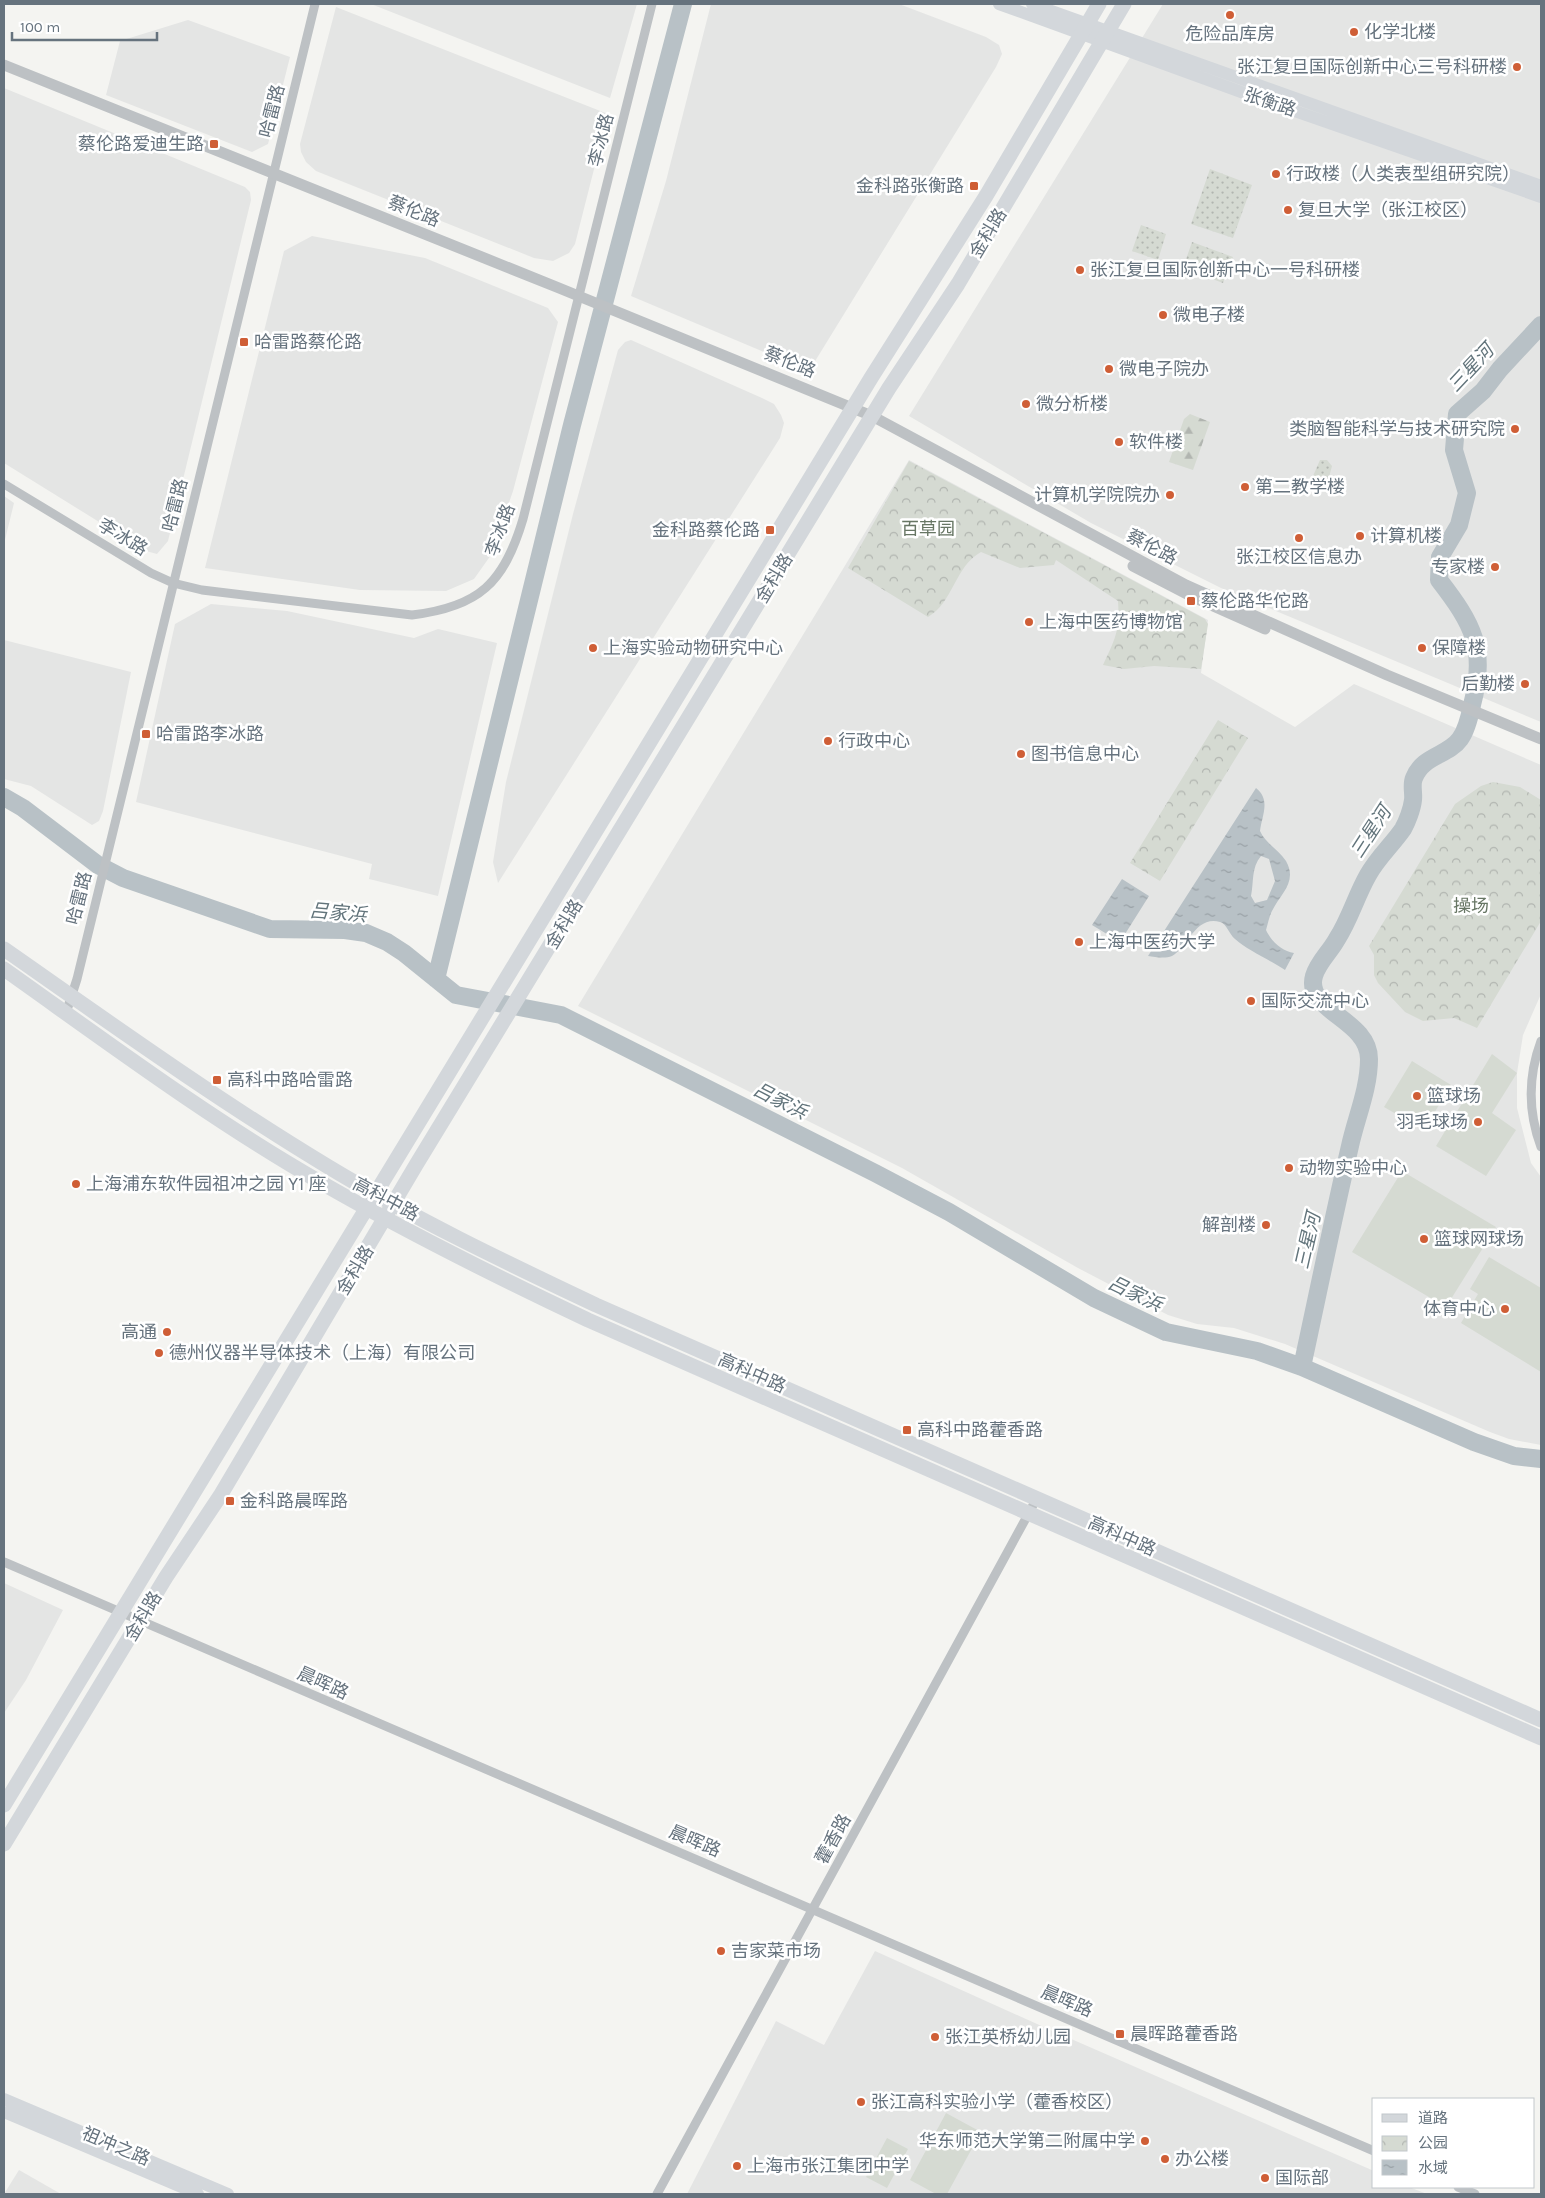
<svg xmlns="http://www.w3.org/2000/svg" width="1545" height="2198" font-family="Karla,'Noto Sans SC',sans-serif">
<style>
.built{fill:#e4e5e4}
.grass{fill:url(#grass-dots)}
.forest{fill:url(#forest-firs)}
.park{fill:url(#park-crowns)}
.garden{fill:#d5dad2}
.water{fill:url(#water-ripples);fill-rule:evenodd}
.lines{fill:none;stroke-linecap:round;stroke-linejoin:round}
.river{stroke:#b8c1c6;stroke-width:18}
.minor{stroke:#bdc1c4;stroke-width:9}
.tertiary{stroke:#bdc1c4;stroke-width:11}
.secondary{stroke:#d3d7db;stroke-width:12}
.primary{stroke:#d3d7db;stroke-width:15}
.poi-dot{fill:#cf5e36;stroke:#fff;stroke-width:2}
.labels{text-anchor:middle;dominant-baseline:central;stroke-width:5;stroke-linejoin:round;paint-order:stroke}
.poi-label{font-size:18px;fill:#66737e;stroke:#fff;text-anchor:start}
.street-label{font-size:18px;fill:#66737e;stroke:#fff}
.park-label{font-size:18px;fill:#677664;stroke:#fff}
.water-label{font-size:19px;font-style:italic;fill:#62747b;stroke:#fff}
</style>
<defs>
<pattern id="grass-dots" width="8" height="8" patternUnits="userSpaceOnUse" patternTransform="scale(1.25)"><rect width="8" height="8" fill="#d5dad2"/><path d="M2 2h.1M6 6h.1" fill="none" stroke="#b1b5b0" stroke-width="1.8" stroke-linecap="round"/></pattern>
<pattern id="forest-firs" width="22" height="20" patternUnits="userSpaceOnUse" patternTransform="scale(1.25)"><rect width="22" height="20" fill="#d5dad2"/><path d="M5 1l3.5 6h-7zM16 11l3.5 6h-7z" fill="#b1b5b0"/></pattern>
<pattern id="park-crowns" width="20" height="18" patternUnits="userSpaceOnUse" patternTransform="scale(1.25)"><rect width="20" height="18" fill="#d5dad2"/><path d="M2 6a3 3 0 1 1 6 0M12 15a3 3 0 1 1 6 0" fill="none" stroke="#b1b5b0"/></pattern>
<pattern id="water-ripples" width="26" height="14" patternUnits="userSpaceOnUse" patternTransform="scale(1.25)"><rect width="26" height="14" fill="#b8c1c6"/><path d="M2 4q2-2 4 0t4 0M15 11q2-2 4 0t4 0" fill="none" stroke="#99a1a6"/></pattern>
</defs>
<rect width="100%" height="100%" fill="#f4f4f1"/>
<!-- built -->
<path class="built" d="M371,4H637L610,98Z
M711,4H899L986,37L999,45L1002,54L996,67L809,371L631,296L666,181Z
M1163,4H1541V722L1221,588L1091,523L909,416Z
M336,7L608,114L575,244L569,253L553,261L534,258L316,171L306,162L301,152L300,144Z
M188,20L290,57L268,144L252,152L106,95L120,41Z
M4,88L245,187L250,192L251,200L168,541L157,554L146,551L4,463Z
M312,236L425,258L548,308L558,322L513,491L491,555L474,579L446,591L360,590L205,568L284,251Z
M631,340L762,398L774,404L781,415L784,423L780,438L498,883L493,862L506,782L573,514L618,350L625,342Z
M909,460L1208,620L1201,673L1295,727L1354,684L1541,765V994L1523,1035L1517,1073V1108L1531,1163L1541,1177V1445L1509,1439L1490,1432L1285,1344L1234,1328L1197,1324L1168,1315L1078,1268L902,1168L578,1006Z
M4,496L14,503L4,544Z
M211,604L287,611L414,638L438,629L497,643L438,896L369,879L372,864L136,802L175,624Z
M4,640L131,672L103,811L99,821L92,825L31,786L4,779Z
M4,1583L63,1610L26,1680L4,1713Z
M875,1951L1046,2028L1374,2171V2187H1409L1427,2194H687L776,2021L824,2045Z
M19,2170L61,2194H4Z"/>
<!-- grass -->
<path class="grass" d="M1210,169L1252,185L1233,238L1191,224Z
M1141,225L1166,234L1158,260L1132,251Z
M1192,242L1233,257L1223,283L1183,268Z
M1320,460H1327L1332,466L1328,481L1313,476Z"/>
<!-- forest -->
<path class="forest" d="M1190,414L1210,422L1193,470L1169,462L1184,419Z"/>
<!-- park -->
<path class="park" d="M909,461L1205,619L1208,624L1201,669L1154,666L1124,669L1103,665C1115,639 1120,631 1118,601L1056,560L1054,565L1020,568L981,552C955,566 953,603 928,617L848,568Z
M1218,720L1248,738L1160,881L1130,863Z
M1493,782L1520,787L1541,800V921L1477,1028L1454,1018L1423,1021L1405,1012L1378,983L1374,975V955L1369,946L1455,804L1481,786Z"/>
<!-- garden -->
<path class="garden" d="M1492,1054L1517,1073L1492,1113L1516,1130L1486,1176L1436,1146Z
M1412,1061L1451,1085L1424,1130L1384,1107Z
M1402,1171L1496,1227L1446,1307L1352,1252Z
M1489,1257L1541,1288V1372L1461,1323L1478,1294L1470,1289Z
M946,2113L981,2132L947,2194H936L910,2180Z
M887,2138L908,2149L887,2188L866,2177Z"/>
<!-- water -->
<path class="water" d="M1256,788C1271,800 1262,815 1260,831C1266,844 1279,850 1286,861C1298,882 1280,894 1272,911C1269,917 1268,923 1266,930C1271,941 1282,951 1294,953L1285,970C1270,960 1247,950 1235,939C1229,934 1227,924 1220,922C1195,915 1187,949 1172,956C1165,959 1155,957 1148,956ZM1261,856L1269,859L1275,881L1267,900L1255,903L1251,896C1254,882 1251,868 1261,856Z
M1122,879L1149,896L1120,942L1092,925Z"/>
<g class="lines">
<!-- river -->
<path class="river" d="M4,797L23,808L98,865L123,878L270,929L345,930L366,933L387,942L404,953L456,995L561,1015L875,1173L949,1212L1094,1298L1166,1332L1257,1351L1302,1367L1474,1442L1514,1456L1541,1459
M436,979L572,425L683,4
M1302,1367C1318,1293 1333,1219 1350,1146C1356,1118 1369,1089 1369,1059C1369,1019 1304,1011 1314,976C1318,962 1330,952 1337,939C1350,919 1356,896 1368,875C1378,857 1392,845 1403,829C1407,822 1412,809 1413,800C1414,793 1411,785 1414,778C1423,755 1448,756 1460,739C1466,731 1470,715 1472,705C1487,649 1473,624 1439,580L1440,557L1459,525L1467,493L1454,450L1457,414L1483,391L1500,369L1541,325"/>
<!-- minor -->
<path class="minor" d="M4,484L151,573L173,583L202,590L412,615C479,607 504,583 523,519L652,4
M66,1013L77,979L315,4
M1541,1041C1528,1076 1528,1112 1541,1147
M4,1562L1374,2151
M1458,2187L1475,2194
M657,2194L1037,1498"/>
<!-- tertiary -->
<path class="tertiary" d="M4,65L559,288L872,416L1186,585L1387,675L1541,739
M1133,566L1193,597L1265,629"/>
<!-- secondary -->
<path class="secondary" d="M999,4L1266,101L1541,197
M1032,4L1541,186
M4,2099L228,2194
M4,2112L198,2194"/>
<!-- primary -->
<path class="primary" d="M4,949C110,1023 216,1099 327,1166C413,1218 505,1262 596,1305L1541,1720
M4,969C107,1042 210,1119 320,1182C407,1232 497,1277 588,1320L1541,1738
M4,1805L871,378L986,196L1099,4
M4,1844L166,1577L220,1496L416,1165L889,388L958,284L1124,4"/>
</g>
<!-- markers -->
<g class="poi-dot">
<circle cx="1230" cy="15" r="5"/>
<circle cx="1354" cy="32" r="5"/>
<circle cx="1517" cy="67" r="5"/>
<rect x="209" y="139" width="10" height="10" rx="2.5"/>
<circle cx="1276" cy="174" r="5"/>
<rect x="969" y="181" width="10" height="10" rx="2.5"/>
<circle cx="1288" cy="210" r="5"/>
<circle cx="1080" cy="270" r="5"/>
<circle cx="1163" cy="315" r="5"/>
<rect x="239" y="337" width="10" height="10" rx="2.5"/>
<circle cx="1109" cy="369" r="5"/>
<circle cx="1026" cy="404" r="5"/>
<circle cx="1515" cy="429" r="5"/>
<circle cx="1119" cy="442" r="5"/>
<circle cx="1245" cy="487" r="5"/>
<circle cx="1170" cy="495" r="5"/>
<rect x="765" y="525" width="10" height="10" rx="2.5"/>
<circle cx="1360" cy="536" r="5"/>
<circle cx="1299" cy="538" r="5"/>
<circle cx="1495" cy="567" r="5"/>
<rect x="1186" y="596" width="10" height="10" rx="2.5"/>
<circle cx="1029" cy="622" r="5"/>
<circle cx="593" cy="648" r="5"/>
<circle cx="1422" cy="648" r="5"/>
<circle cx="1525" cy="684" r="5"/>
<rect x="141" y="729" width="10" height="10" rx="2.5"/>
<circle cx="828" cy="741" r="5"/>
<circle cx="1021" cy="754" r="5"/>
<circle cx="1079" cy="942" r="5"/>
<circle cx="1251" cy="1001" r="5"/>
<rect x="212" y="1075" width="10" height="10" rx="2.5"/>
<circle cx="1417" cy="1096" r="5"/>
<circle cx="1478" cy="1122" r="5"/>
<circle cx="1289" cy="1168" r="5"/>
<circle cx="76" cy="1184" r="5"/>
<circle cx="1266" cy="1225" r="5"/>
<circle cx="1424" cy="1239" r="5"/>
<circle cx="1505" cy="1309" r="5"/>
<circle cx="167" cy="1332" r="5"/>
<circle cx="159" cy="1353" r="5"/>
<rect x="902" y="1425" width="10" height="10" rx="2.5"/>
<rect x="225" y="1496" width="10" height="10" rx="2.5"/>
<circle cx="721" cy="1951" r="5"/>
<rect x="1115" y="2029" width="10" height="10" rx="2.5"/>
<circle cx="935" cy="2037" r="5"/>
<circle cx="861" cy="2102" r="5"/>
<circle cx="1145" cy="2141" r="5"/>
<circle cx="1165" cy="2159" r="5"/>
<circle cx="737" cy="2166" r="5"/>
<circle cx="1265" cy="2178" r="5"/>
</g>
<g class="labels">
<!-- poi labels -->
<g class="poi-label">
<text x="1364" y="32">化学北楼</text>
<text x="1230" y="34" text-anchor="middle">危险品库房</text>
<text x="1507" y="67" text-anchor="end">张江复旦国际创新中心三号科研楼</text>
<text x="204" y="144" text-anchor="end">蔡伦路爱迪生路</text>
<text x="1286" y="174">行政楼（人类表型组研究院）</text>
<text x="964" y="186" text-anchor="end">金科路张衡路</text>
<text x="1298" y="210">复旦大学（张江校区）</text>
<text x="1090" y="270">张江复旦国际创新中心一号科研楼</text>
<text x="1173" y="315">微电子楼</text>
<text x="254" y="342">哈雷路蔡伦路</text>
<text x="1119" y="369">微电子院办</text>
<text x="1036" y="404">微分析楼</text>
<text x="1505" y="429" text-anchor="end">类脑智能科学与技术研究院</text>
<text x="1129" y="442">软件楼</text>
<text x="1255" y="487">第二教学楼</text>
<text x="1160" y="495" text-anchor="end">计算机学院院办</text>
<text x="760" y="530" text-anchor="end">金科路蔡伦路</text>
<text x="1370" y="536">计算机楼</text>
<text x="1299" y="557" text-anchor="middle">张江校区信息办</text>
<text x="1485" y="567" text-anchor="end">专家楼</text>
<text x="1201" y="601">蔡伦路华佗路</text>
<text x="1039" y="622">上海中医药博物馆</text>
<text x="603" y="648">上海实验动物研究中心</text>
<text x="1432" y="648">保障楼</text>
<text x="1515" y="684" text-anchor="end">后勤楼</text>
<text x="156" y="734">哈雷路李冰路</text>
<text x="838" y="741">行政中心</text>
<text x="1031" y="754">图书信息中心</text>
<text x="1089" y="942">上海中医药大学</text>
<text x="1261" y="1001">国际交流中心</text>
<text x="227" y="1080">高科中路哈雷路</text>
<text x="1427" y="1096">篮球场</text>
<text x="1468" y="1122" text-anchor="end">羽毛球场</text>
<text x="1299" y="1168">动物实验中心</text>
<text x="86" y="1184">上海浦东软件园祖冲之园 Y1 座</text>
<text x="1256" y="1225" text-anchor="end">解剖楼</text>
<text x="1434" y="1239">篮球网球场</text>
<text x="1495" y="1309" text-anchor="end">体育中心</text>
<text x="157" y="1332" text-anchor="end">高通</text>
<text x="169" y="1353">德州仪器半导体技术（上海）有限公司</text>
<text x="917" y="1430">高科中路藿香路</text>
<text x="240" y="1501">金科路晨晖路</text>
<text x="731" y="1951">吉家菜市场</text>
<text x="1130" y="2034">晨晖路藿香路</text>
<text x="945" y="2037">张江英桥幼儿园</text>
<text x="871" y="2102">张江高科实验小学（藿香校区）</text>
<text x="1135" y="2141" text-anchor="end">华东师范大学第二附属中学</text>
<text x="1175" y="2159">办公楼</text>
<text x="747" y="2166">上海市张江集团中学</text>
<text x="1275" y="2178">国际部</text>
</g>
<!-- street labels -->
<g class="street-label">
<text transform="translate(1270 102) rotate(19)">张衡路</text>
<text transform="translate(272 111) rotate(-76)">哈雷路</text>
<text transform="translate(601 140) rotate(-76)">李冰路</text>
<text transform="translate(414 211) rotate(22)">蔡伦路</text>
<text transform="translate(988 233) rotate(-59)">金科路</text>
<text transform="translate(790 362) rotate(22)">蔡伦路</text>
<text transform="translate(175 505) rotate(-76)">哈雷路</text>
<text transform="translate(500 530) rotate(-70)">李冰路</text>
<text transform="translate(123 537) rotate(31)">李冰路</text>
<text transform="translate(1152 547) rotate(28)">蔡伦路</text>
<text transform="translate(774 578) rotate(-59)">金科路</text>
<text transform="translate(79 898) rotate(-76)">哈雷路</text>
<text transform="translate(564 924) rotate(-59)">金科路</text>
<text transform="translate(386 1199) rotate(28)">高科中路</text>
<text transform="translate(355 1270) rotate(-59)">金科路</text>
<text transform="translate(752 1373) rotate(24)">高科中路</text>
<text transform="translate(1122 1536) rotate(24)">高科中路</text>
<text transform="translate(143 1616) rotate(-59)">金科路</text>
<text transform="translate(323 1683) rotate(24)">晨晖路</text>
<text transform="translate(833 1839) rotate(-61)">藿香路</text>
<text transform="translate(695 1841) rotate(23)">晨晖路</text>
<text transform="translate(1067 2001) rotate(23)">晨晖路</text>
<text transform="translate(116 2146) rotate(23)">祖冲之路</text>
</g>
<!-- park labels -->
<g class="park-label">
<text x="928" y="529">百草园</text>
<text x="1471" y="906">操场</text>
</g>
<!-- water labels -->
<g class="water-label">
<text transform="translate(1471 368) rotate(-47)">三星河</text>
<text transform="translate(1371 832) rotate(-57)">三星河</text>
<text transform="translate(338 913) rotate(5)">吕家浜</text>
<text transform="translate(780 1101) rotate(27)">吕家浜</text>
<text transform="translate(1308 1241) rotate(-77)">三星河</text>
<text transform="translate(1135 1294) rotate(26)">吕家浜</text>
</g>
</g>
<!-- border -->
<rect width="1545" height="2198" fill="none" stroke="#66737e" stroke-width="10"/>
<!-- legend -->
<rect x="1372" y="2098" width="162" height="90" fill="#ffffff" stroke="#c2c7cb"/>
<rect x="1382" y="2114" width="25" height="8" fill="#d3d7db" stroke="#c2c7cb"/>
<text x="1418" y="2123" font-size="15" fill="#66737e">道路</text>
<rect x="1382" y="2136" width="25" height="15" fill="url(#park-crowns)" stroke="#c2c7cb"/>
<text x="1418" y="2148" font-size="15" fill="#66737e">公园</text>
<rect x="1382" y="2160" width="25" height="15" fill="url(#water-ripples)" stroke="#c2c7cb"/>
<text x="1418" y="2173" font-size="15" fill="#66737e">水域</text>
<!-- scale -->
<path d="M12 32v8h145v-8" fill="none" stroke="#66737e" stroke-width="2.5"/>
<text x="20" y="32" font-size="15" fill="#66737e" stroke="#ffffff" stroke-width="4" paint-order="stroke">100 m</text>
</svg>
